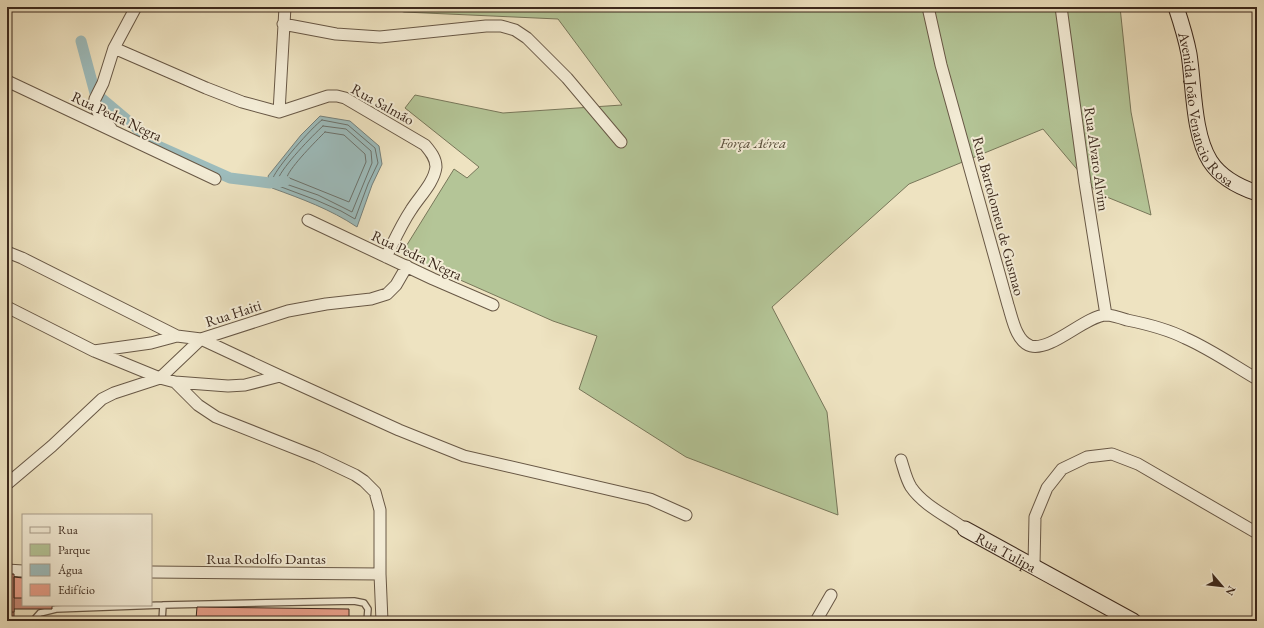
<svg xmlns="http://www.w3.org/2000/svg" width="1264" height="628" font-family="'EB Garamond',serif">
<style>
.green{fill:#b4c597;stroke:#78775a}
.water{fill:#9dbcbc;stroke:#76817c}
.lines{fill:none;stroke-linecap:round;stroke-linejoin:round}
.shore{stroke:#6c726c;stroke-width:1}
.canal{stroke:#9dbcbc;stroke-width:11}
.lane-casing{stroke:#685846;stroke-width:8}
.street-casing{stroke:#685846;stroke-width:13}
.secondary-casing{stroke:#3c291d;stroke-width:17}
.lane{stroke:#f4edd7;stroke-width:5.5}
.street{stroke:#f4edd7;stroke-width:11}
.secondary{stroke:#f4edd7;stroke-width:15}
.wall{fill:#c78976;stroke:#3c291d}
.building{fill:#e79f89;stroke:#3c291d}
.labels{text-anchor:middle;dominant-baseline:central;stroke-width:4;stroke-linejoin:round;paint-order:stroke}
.street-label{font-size:15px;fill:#3c291d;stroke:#f4edd7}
.park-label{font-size:15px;font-style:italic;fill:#5a503c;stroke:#f4edd7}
</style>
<rect width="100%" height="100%" fill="#eee3c1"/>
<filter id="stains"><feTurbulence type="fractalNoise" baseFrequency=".005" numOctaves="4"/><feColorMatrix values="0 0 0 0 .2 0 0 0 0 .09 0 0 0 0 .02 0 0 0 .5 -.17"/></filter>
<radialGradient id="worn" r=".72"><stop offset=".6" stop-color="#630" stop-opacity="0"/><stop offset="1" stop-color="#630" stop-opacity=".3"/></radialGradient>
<!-- green -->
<path class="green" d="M387,7H1120L1131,112L1151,215L1097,193L1043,129L909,184L772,307L827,412L838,515L686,457L579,389L597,336L553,321L415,260L418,253L405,248L454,169L467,178L479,167L405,108L415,95L503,113L622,105L558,19L404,12Z"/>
<!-- water -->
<path class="water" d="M320,116L350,121L379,146L382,164L372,185L357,227C330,209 302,199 272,188L268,176L301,135Z"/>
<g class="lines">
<!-- shore -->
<path class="shore" d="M322,120L348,125L375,148L378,163L368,184L355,219L341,211L316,200L276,185L273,178C277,167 312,127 322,120Z
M323,126L346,129L371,151L372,163L352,212L318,195L280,182L278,179C283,166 312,136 323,126Z
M325,132L344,135L365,154L366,162L349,202L287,177C291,166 316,141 325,132Z"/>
<!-- canal -->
<path class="canal" d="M81,41L95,93L158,146L230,178L270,183L285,181"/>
<!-- lane casing -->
<g class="lane-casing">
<path id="lane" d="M33,621L40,613L56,609L163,605L354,601L364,603L368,609L367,621
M162,621L163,605"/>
</g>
<!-- street casing -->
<g class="street-casing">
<path id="street" d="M928,7L941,65L1008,305C1012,317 1016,342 1031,346C1052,351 1085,316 1106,315C1112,315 1121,318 1127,320C1147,324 1167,329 1185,338C1210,349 1233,365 1257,379
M1061,7L1085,183L1106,315
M283,24L336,34L380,37L486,26H501L515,30L527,38L567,78L621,142
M114,48L206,88L242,102L279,112L328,96H337L345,98L425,145C430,151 436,158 436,167C434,183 419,197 411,210C401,225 394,241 386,257
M7,81L215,179
M279,112L285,7
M111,128L99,114L94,104L95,99L103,83L114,48L136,7
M308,220L433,279L493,305
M7,252L22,258L177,336L201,339L280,376L399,430L464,456L650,499L686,515
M7,307L94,351L151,343L177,336
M94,351L160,378L175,382L228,386L245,385L280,376
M175,382L198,405L216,417L317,457L355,475L364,481L375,492L380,510V574L382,621
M901,460C904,469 906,479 911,487C923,505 947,516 965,529
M7,484L52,446L102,399L114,393L160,378L201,339L288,311L326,304L371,299L387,294L396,285L407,266
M1034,565L1035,517L1047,488L1062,469L1087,457L1112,454L1138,464L1257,533
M7,570L23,571
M151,572L380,574
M816,621L831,595"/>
</g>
<!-- secondary casing -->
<g class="secondary-casing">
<g id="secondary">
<path id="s1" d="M1176,7C1181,22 1186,38 1189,54C1194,86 1193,134 1210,161C1221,178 1239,187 1257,193"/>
<path id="s2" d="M965,529L1133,621"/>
</g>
</g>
<!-- lane -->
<use href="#lane" class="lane"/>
<!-- street -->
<use href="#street" class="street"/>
<!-- secondary -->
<use href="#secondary" class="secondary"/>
</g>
<!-- wall -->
<path class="wall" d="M7,574L14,577L23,578V605H52V609H14V621H7Z"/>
<!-- building -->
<path class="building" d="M7,574H14V612H7Z
M14,577L23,578V598H14Z
M197,607L349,609V621H171V618L196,619Z"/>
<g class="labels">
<!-- street labels -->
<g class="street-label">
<text transform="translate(383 104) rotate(29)">Rua Salmão</text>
<text stroke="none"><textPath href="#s1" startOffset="108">Avenida João Venancio Rosa</textPath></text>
<text transform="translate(117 116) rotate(25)">Rua Pedra Negra</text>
<text transform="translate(1097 159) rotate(82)">Rua Alvaro Alvim</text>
<text transform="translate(999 216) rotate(75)">Rua Bartolomeu de Gusmao</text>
<text transform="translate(417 255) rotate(25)">Rua Pedra Negra</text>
<text transform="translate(233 313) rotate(-18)">Rua Haiti</text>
<text stroke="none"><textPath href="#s2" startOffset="47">Rua Tulipa</textPath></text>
<text x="266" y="558">Rua Rodolfo Dantas</text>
</g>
<!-- park labels -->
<g class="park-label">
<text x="753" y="142">Força Aérea</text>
</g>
</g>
<!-- margin -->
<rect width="1264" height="628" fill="none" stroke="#eee3c1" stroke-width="24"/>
<rect x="8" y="8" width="1248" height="612" fill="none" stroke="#3c291d" stroke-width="2"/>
<rect x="12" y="12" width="1240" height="604" fill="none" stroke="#3c291d"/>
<!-- legend -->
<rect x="22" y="514" width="130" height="92" fill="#f4edd7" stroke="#aa9f8d"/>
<rect x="30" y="527" width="20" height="6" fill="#f4edd7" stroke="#aa9f8d"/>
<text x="58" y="534" font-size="12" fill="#3c291d">Rua</text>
<rect x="30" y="544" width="20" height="12" fill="#b4c597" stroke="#aa9f8d"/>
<text x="58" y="554" font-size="12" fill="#3c291d">Parque</text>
<rect x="30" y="564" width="20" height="12" fill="#9dbcbc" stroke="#aa9f8d"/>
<text x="58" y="574" font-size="12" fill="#3c291d">Água</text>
<rect x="30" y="584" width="20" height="12" fill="#e79f89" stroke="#aa9f8d"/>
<text x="58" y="594" font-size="12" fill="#3c291d">Edifício</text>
<!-- north arrow -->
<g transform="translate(1222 586) rotate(118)" stroke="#f4edd7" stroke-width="3" paint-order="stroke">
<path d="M0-3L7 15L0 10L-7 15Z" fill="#3c291d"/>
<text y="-6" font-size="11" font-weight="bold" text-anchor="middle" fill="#3c291d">N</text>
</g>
<rect width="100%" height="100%" filter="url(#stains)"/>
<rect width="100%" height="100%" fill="url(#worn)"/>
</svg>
